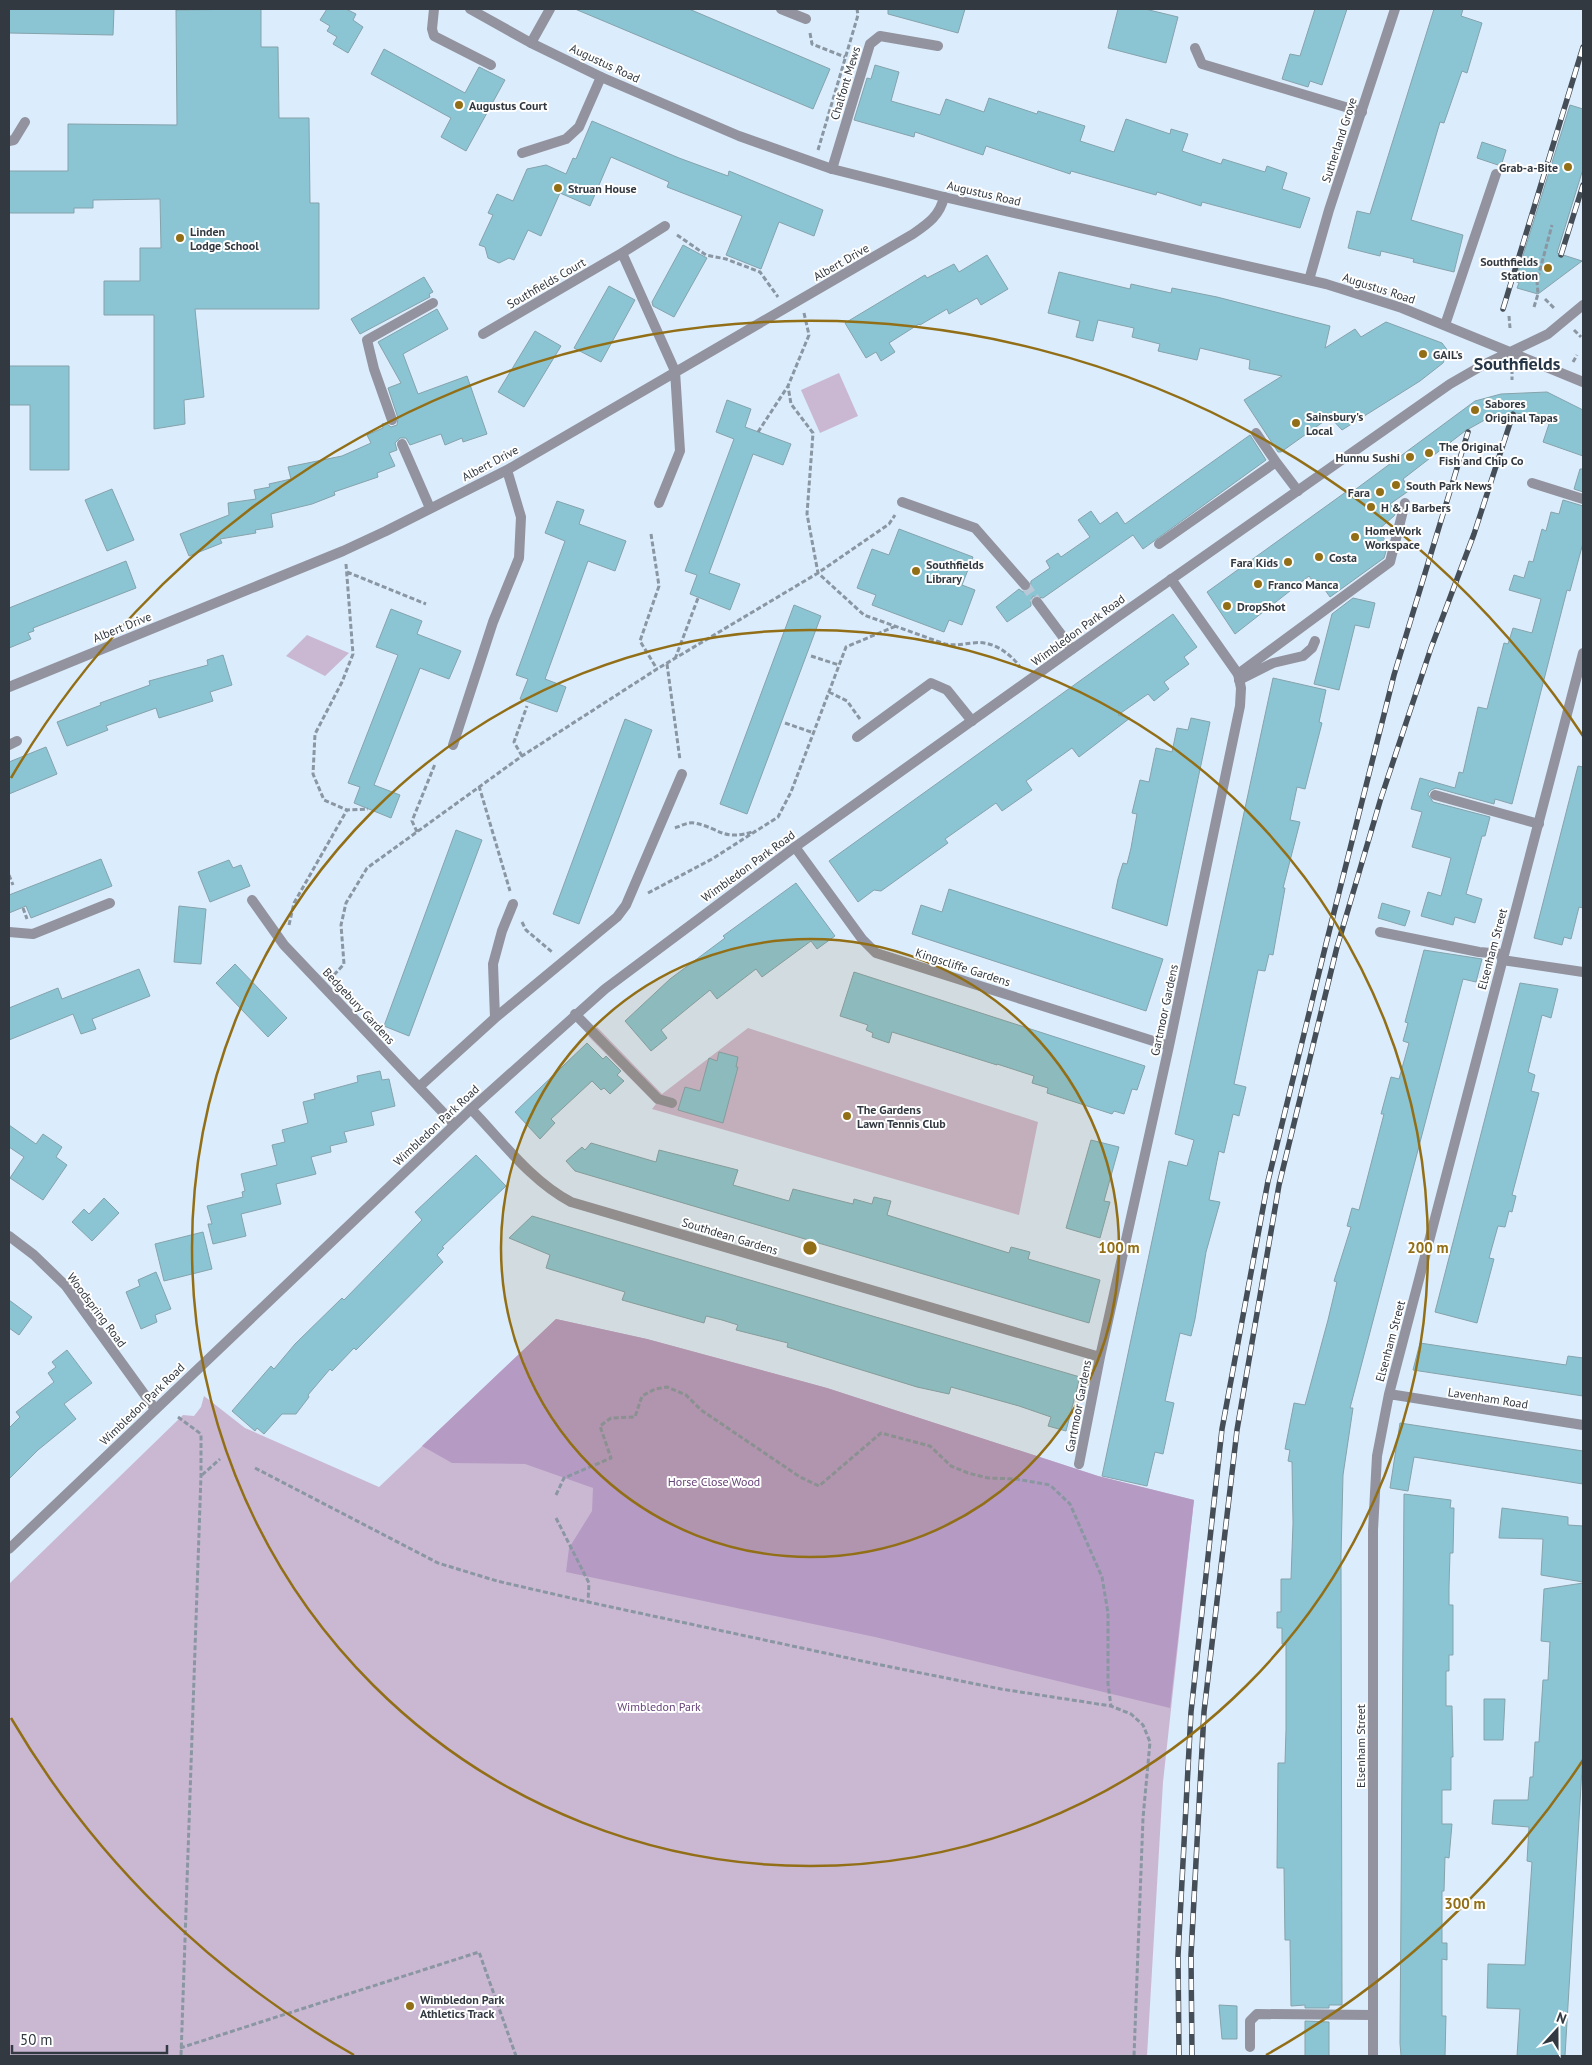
<svg xmlns="http://www.w3.org/2000/svg" width="1592" height="2065" font-family="'PT Sans',sans-serif">
<style>
.green{fill:#cab8d3}
.forest{fill:#b59bc3}
.building{fill:#8bc5d4;stroke:#85a3ab}
.lines{fill:none;stroke-linecap:round;stroke-linejoin:round}
.minor-tunnel{stroke:#b9c8d7;stroke-width:10;stroke-dasharray:10 5;stroke-linecap:butt}
.path{stroke:#8a96a2;stroke-width:3;stroke-dasharray:5 2.5;stroke-linecap:butt}
.service{stroke:#92939e;stroke-width:10}
.minor{stroke:#92939e;stroke-width:10}
.tertiary{stroke:#92939e;stroke-width:10}
.rail-casing{stroke:#454d56;stroke-width:5.5}
.rail{stroke:#fff;stroke-width:4;stroke-dasharray:11;stroke-linecap:butt}
.ring{fill:none;stroke:#926f16;stroke-width:2.5}
.poi-dot{fill:#926f16;stroke:#fff;stroke-width:2}
.labels{text-anchor:middle;dominant-baseline:central;stroke-width:4;stroke-linejoin:round;paint-order:stroke}
.street-label{font-size:12px;fill:#323941;stroke:#fff}
.poi-label{font-size:12px;font-weight:bold;fill:#323941;stroke:#fff;text-anchor:start}
.park-label{font-size:12px;fill:#674479;stroke:#fff}
.district-label{font-size:18px;font-weight:bold;fill:#263646;stroke:#fff}
.centre{fill:#926f16;stroke:#fff;stroke-width:2.5}
.ring-label{font-size:15px;text-anchor:middle;font-weight:bold;fill:#926f16;stroke:#fff;stroke-width:4;stroke-linejoin:round;paint-order:stroke}
</style>
<rect width="100%" height="100%" fill="#dbecfc"/>
<!-- green -->
<path class="green" d="M839,373L858,416L820,433L801,390Z
M307,635L349,653L325,676L286,656Z
M597,1027L662,1094L748,1028L1038,1122L1019,1215L652,1109L656,1104L588,1036Z
M556,1319L647,1339L827,1388L1098,1476L1194,1500L1163,1782L1147,2056H9V1584L183,1415L194,1416L201,1407L204,1396L245,1428L379,1487Z"/>
<!-- forest -->
<path class="forest" d="M556,1319L647,1339L827,1388L1098,1476L1194,1500L1170,1708L875,1637L566,1572L569,1548L592,1511L593,1488L525,1464L452,1463L422,1446Z"/>
<!-- building -->
<path class="building" d="M9,9H114L113,35L9,33Z
M261,9V47H278L279,118H309L310,203H319V309H195L204,397L184,400L185,424L154,429V315H104V281H140V248H161L160,199L93,200V208H74V213H9V171H68V124L177,125L176,10Z
M327,9H346L356,14L353,20L363,27L348,53L333,44L337,37L327,31L330,26L320,20Z
M575,9H689L830,69L813,109Z
M888,9H965L958,33L888,14Z
M1118,9H1145L1178,17L1166,63L1108,48Z
M1315,9H1347L1322,85L1310,81L1308,87L1282,79L1290,54L1300,56Z
M1434,9H1463L1461,16L1482,23L1467,73L1462,71L1444,123L1440,122L1411,220L1463,235L1454,272L1413,262L1414,259L1381,251L1380,256L1348,248L1357,211L1370,214Z
M384,49L465,93L479,67L505,80L466,151L441,137L451,118L371,74Z
M875,65L899,72L891,101L940,115L946,99L984,112L989,98L1037,114L1038,111L1085,126L1080,141L1114,152L1126,119L1170,134L1171,129L1188,134L1182,151L1221,164L1223,159L1265,172L1267,166L1287,173L1282,189L1310,198L1300,228L1202,202L1201,206L1157,192L1156,195L1071,171L1070,174L986,146L983,155L915,132L914,137L854,120L867,78L871,79Z
M1570,105L1583,109V169L1557,253L1582,261L1538,294L1517,288L1519,283L1515,281Z
M592,121L679,158L728,176L729,171L823,210L814,236L779,222L761,269L726,255L742,216L667,187L669,182L611,157L590,206L560,193L541,236L528,230L514,260L509,258L499,263L488,258L485,247L479,245L493,215L488,213L497,194L513,201L527,169L546,165L566,174L573,158L576,159Z
M1482,142L1506,150L1501,166L1477,158Z
M683,245L707,258L674,317L653,306L652,302Z
M987,255L1008,289L981,305L977,298L949,314L947,309L920,325L919,324L889,343L895,352L881,361L876,352L866,358L845,323L925,275L927,278L954,264L959,272Z
M1059,272L1130,289L1131,284L1171,293L1172,288L1217,297L1330,326L1325,348L1355,329L1361,337L1386,322L1442,343L1448,351L1443,363L1420,381L1342,430L1330,417L1281,452H1278L1244,400L1282,376L1249,369L1250,360L1200,348L1197,360L1158,351L1160,344L1132,337L1134,328L1098,320L1093,341L1076,337L1080,321L1048,313Z
M424,277L433,292L429,294L430,297L360,334L351,319Z
M609,286L635,300L601,362L574,348Z
M437,309L448,329L403,354L418,394L467,376L487,434L463,442L462,438L445,445L441,434L410,445L406,438H400L395,443L397,450L389,453L395,466L377,473L378,477L334,492L335,495L312,504L271,514L273,527L255,530L256,533L220,539L222,543L189,556L180,534L229,515L228,503L256,499L254,490L270,487L269,484L291,479L288,467L342,456L371,443L367,435L383,428L382,424L386,423L391,427L397,425L398,418L388,388L401,383L378,342Z
M535,331L561,346L524,407L498,392Z
M9,366H69V470H30V405H9Z
M1547,392L1583,410V456L1543,442L1549,424L1517,413L1490,417L1465,431L1403,479L1410,490L1390,504L1396,512L1394,516L1378,530L1388,544L1384,558L1330,597L1318,580L1314,583L1309,576L1235,634L1207,592L1350,489L1352,492L1475,401L1501,394Z
M727,400L751,409L745,427L791,444L783,465L753,454L709,573L740,584L730,610L690,594L697,575L685,571L734,439L716,432Z
M1250,435L1266,460L1143,549L1133,535L1043,598L1033,596L1031,600V606L1007,622L996,607L1019,589L1023,592L1030,590L1031,581L1050,568L1046,561L1058,553L1061,557L1090,537L1078,520L1091,511L1100,524L1117,512L1125,524Z
M1580,469H1583V492L1574,489Z
M112,489L134,540L107,551L85,500Z
M1563,500L1583,506V543L1570,591L1567,590L1512,804L1495,799L1494,804L1436,788L1431,790L1428,794L1433,802L1490,817L1485,836H1482L1466,894L1482,899L1475,923L1455,917L1453,925L1421,916L1428,892L1441,896L1451,858L1412,847L1422,812L1411,809L1420,778L1455,788L1459,772L1463,773L1478,707L1487,709L1504,643L1508,644L1513,628L1532,633L1541,599L1509,590L1514,575L1524,578L1529,561L1533,562L1542,529L1546,531L1551,512L1559,514Z
M557,501L584,510L579,524L626,541L615,571L588,561L545,679L566,687L557,712L520,699L528,679L516,675L565,541L545,533Z
M899,529L973,557L962,585L975,590L962,625L949,620L944,632L872,605L876,595L857,588L872,549L889,555Z
M126,561L136,588L33,628L34,631L28,633L31,639L9,648V608Z
M1353,598L1375,603L1369,628L1355,625L1339,690L1314,684L1332,614Z
M794,605L821,616L747,814L720,804Z
M391,609L422,621L417,634L461,651L449,679L420,668L374,785L400,795L391,818L354,803L360,787L348,783L398,655L376,647Z
M1173,614L1197,647L1184,657L1189,664L1164,682L1169,689L1154,701L1148,694L1118,715L1130,718L1079,757L1072,748L1026,781L1032,790L1002,811L996,803L945,839L948,843L881,891L874,890L858,902L829,861Z
M223,655L232,685L210,692L213,701L159,718L156,708L106,726L108,730L67,746L57,722L101,705L100,703L150,685L149,681L208,665L207,660Z
M1273,678L1326,690L1319,722L1322,723L1305,789L1297,787L1290,820L1300,822L1283,888H1285L1276,938L1273,955L1269,954L1265,971L1258,970L1234,1084L1246,1087L1239,1116L1233,1114L1224,1153L1219,1151L1209,1200L1220,1202L1206,1252L1195,1319L1191,1336L1180,1333L1165,1401L1174,1403L1163,1454L1155,1452L1147,1486L1102,1476L1169,1161L1187,1166L1194,1140L1175,1134Z
M1191,718L1210,722L1167,926L1112,908L1118,879L1123,863L1127,864L1131,848L1137,814L1132,813L1140,780L1149,782L1156,748L1172,752L1177,728L1188,730Z
M625,719L652,730L579,924L553,914Z
M46,747L57,774L9,794V762Z
M1578,766L1583,767V908L1579,907L1571,939L1564,937L1562,945L1534,938Z
M456,830L482,840L409,1036L384,1026Z
M101,859L112,886L31,918L26,906L9,913V895Z
M229,860L233,868L241,865L250,886L210,902L198,872Z
M796,883L835,936L817,949L811,941L762,977L756,969L717,999L710,990L661,1030L667,1038L651,1051L625,1021L670,979L725,938L723,936Z
M949,889L1163,959L1146,1011L912,934L921,905L942,912Z
M1382,903L1410,911L1405,926L1378,918Z
M179,906L206,909L201,964L174,962Z
M1424,950L1482,959L1476,982L1463,979L1350,1408H1353L1343,1475L1341,1556L1342,2005H1329V2008H1305V2005L1291,2006L1290,1940H1285L1284,1868H1277L1278,1763H1285L1286,1730V1644H1282V1628H1277V1612H1281V1579H1291L1293,1523L1292,1462L1288,1461L1290,1450L1285,1449L1294,1403L1305,1405L1328,1320L1337,1282L1334,1281L1351,1227L1347,1226L1352,1208L1359,1210L1384,1114H1381L1391,1077L1399,1079L1409,1043L1403,1041L1408,1023L1405,1022Z
M235,964L287,1018L268,1037L216,983Z
M139,969L150,996L92,1019L96,1029L81,1034L73,1014L9,1040V1008L58,988L62,999Z
M854,972L1145,1066L1137,1090L1132,1089L1124,1114L1114,1111L1112,1114L1047,1093L1048,1088L1032,1083L1034,1076L997,1064V1065L892,1032L889,1043L872,1037L873,1033L866,1030L868,1025L840,1016Z
M1520,983L1558,989L1551,1018L1542,1015L1528,1072L1535,1075L1531,1091L1539,1093L1512,1195L1516,1196L1512,1212L1509,1211L1505,1227L1498,1226L1489,1258L1494,1259L1477,1323L1435,1312Z
M587,1043L603,1059L606,1056L621,1071L617,1075L624,1081L610,1094L604,1088L601,1090L592,1081L551,1119L555,1123L540,1139L515,1112Z
M719,1052L738,1057L736,1067H738L723,1123L678,1110L685,1087L700,1091L709,1058L717,1061Z
M380,1071L382,1080L389,1079L395,1106L371,1112L374,1125L344,1132L347,1142L330,1146L331,1152L311,1157L316,1174L276,1184L281,1204L241,1214L246,1236L213,1244L208,1224H212L207,1206L243,1197L242,1192L245,1191L241,1174L277,1165L272,1145L285,1142L282,1130L308,1123L303,1102L315,1099L314,1094L358,1082L357,1076Z
M9,1125L36,1144L43,1134L62,1147L56,1157L67,1165L43,1200L10,1178L24,1157L9,1147Z
M1091,1140L1119,1147L1104,1201L1110,1202L1100,1238L1066,1228Z
M591,1143L656,1162L659,1150L738,1170L733,1185L789,1201L793,1189L853,1204L854,1199L872,1204L874,1197L891,1201L887,1215L1009,1253L1011,1247L1030,1252L1028,1259L1100,1280L1089,1323L575,1171L566,1161L582,1147L585,1150Z
M476,1155L506,1186L442,1247L444,1248L437,1255L443,1262L356,1350L354,1348L332,1371L330,1369L308,1395L309,1397L296,1414H282L264,1434L257,1428L255,1431L232,1411L271,1366L274,1369L295,1344L342,1298L344,1300L422,1220L415,1212Z
M104,1198L119,1213L92,1241L72,1222L84,1209L89,1214Z
M532,1216L1080,1377L1066,1431L1048,1426L1051,1417L1019,1406L951,1387L949,1394L917,1387L787,1347L788,1343L736,1330L738,1325L722,1320L706,1316L704,1323L622,1300L625,1292L546,1268L550,1255L509,1238Z
M203,1232L212,1269L164,1281L155,1244Z
M156,1272L171,1309L155,1315L157,1322L141,1329L126,1292L140,1286L138,1280Z
M9,1300L32,1317L19,1335L9,1328Z
M1420,1343L1566,1365L1568,1356L1583,1358V1396L1413,1370Z
M67,1350L92,1383L64,1404L76,1419L38,1450L9,1479V1428L20,1417L16,1412L54,1382L48,1373L56,1367L52,1362Z
M1400,1423L1583,1451V1484L1414,1457L1408,1491L1390,1488Z
M1404,1494L1451,1500L1450,1508H1454L1453,1553H1450L1449,1587V1605H1453V1655H1449V1671H1446V1706H1452L1453,1757H1451V1790H1442V1824H1452L1449,1858L1445,1857L1444,1891H1442V1943H1447V1960L1442,1959V2016H1446L1445,2056H1401L1400,2043Z
M1502,1508L1568,1517V1525L1583,1526V1582L1541,1575L1543,1539L1499,1538Z
M1583,1583V1752L1565,2056H1517L1520,2009L1487,2008L1488,1964L1525,1965L1532,1862L1527,1861L1529,1827L1492,1824L1494,1800H1528L1530,1777H1533L1535,1742H1539L1543,1680H1548L1550,1642L1541,1641L1544,1589Z
M1484,1699H1505L1503,1740H1484Z
M1219,2005L1237,2006V2039H1222Z
M1305,2021L1329,2022V2056H1305Z"/>
<g class="lines">
<!-- minor-tunnel -->
<path class="minor-tunnel" d="M1025,585L1037,602"/>
<!-- path -->
<path class="path" d="M810,33L812,44L845,57
M818,150L858,15L857,9
M677,235L706,255L726,259L760,272L778,297
M1545,299L1554,308
M1534,307L1538,294L1537,281L1552,225
M804,313L809,335L788,386L791,404L813,433L807,514L818,573L864,615L945,644C955,646 962,644 973,643C992,640 1010,653 1020,667
M1509,316L1510,328
M1574,330L1581,337
M1573,362L1577,355
M1512,369V380
M758,432L788,386
M651,534L659,586L640,641L657,669
M346,564L353,654L342,682L315,734L313,774L324,800L347,810
M347,572L426,604
M811,656L839,665
M675,659L698,598
M667,664L680,760
M829,692L847,701L860,719
M785,723L814,733
M522,756L514,742L527,706
M479,786L510,891
M675,828C680,826 688,822 694,823C721,828 722,842 755,831
M417,832L412,821L435,764
M9,875L13,885
M648,893L712,859L778,817L791,792L846,647L896,626
M23,908L27,919
M522,922L526,930L552,952
M289,925L294,903L347,810L368,809
M334,975L344,964L341,925L346,903L367,868L522,756L657,669L818,573L889,524L895,515
M178,1417L201,1434V1475L181,2056
M255,1468L438,1563L497,1581L588,1602L876,1664L1001,1689L1111,1706L1131,1714L1143,1725L1150,1742L1143,1818L1134,2056
M202,1475L220,1459
M556,1495L564,1478L611,1458L600,1426L611,1418L635,1417L642,1396L655,1389L667,1387L686,1395L701,1410L800,1477L819,1486L881,1433L930,1446L951,1466L968,1473L988,1478L1016,1479L1050,1485L1070,1504L1102,1577L1108,1613V1684L1111,1706
M556,1518L589,1583L588,1602
M180,2048L479,1952L516,2056"/>
<!-- service -->
<path class="service" d="M434,9L432,29L434,36L491,65
M1195,48L1202,64L1362,112
M9,141L14,140L25,122
M522,153L566,139L579,127L601,77
M1445,325L1496,174
M392,420L374,369L367,340L433,303
M1256,433L1276,462
M402,444L430,508
M1532,483L1583,499
M1159,544L1276,462L1298,491
M1238,674L1390,562L1405,503
M1239,680L1273,663L1303,656L1312,648L1315,641
M1435,795L1539,824
M1380,932L1479,952L1503,954
M575,1014L658,1099L672,1103
M1250,2047V2021L1257,2014L1373,2015"/>
<!-- minor -->
<path class="minor" d="M781,9L806,19
M531,43L550,9
M832,169L870,44L880,36L938,46
M622,253L665,226
M1309,280L1329,210L1395,9
M483,334L622,253L675,371L680,451L659,503
M902,502L975,528L1025,585
M1037,602L1072,649
M9,687L343,551L386,531L507,470L913,234C929,223 940,215 944,197
M857,737L931,683L947,690L972,721
M9,745L17,741
M453,745L493,622L519,558L521,517L507,470
M795,847L862,939L876,953L1169,1046
M252,900L284,945L454,1124
M9,932L33,934L110,903
M1502,960L1583,972
M495,1018L493,964L502,931L513,904
M419,1087L495,1018L617,917L626,905L682,774
M471,1109C502,1141 531,1181 571,1202L1100,1357
M9,1236L34,1255L66,1286L155,1409
M1389,1394L1583,1425
M1079,1464L1100,1357L1169,1046L1240,706L1241,688L1238,674L1171,579
M1373,2056V1530L1377,1456L1389,1394L1583,653"/>
<!-- tertiary -->
<path class="tertiary" d="M470,9L531,43L601,77L739,136L832,169L944,197L1326,284L1402,308L1583,382
M9,1549L471,1109L605,989L795,847L1116,618L1450,384L1483,365L1548,334L1583,305"/>
<!-- rail casing -->
<g class="rail-casing">
<path id="rail" d="M1561,255L1583,185
M1503,309L1583,47
M1179,2056L1178,1956L1191,1712L1222,1429L1268,1181L1326,944L1394,675L1468,432
M1192,2056L1191,1955L1204,1712L1237,1430L1279,1185L1337,947L1381,798L1431,648L1474,534L1513,414"/>
</g>
<!-- rail -->
<use href="#rail" class="rail"/>
</g>
<!-- distance rings -->
<circle cx="810" cy="1248" r="309" fill="#926f16" fill-opacity=".12"/>
<g class="ring">
<circle cx="810" cy="1248" r="309"/>
<circle cx="810" cy="1248" r="618"/>
<path d="M1583 1760A927 927 0 0 1 1266 2055M354 2055A927 927 0 0 1 11 1718M11 778A927 927 0 0 1 1583 736"/>
</g>
<!-- markers -->
<g class="poi-dot">
<circle cx="459" cy="105" r="5"/>
<circle cx="1568" cy="167" r="5"/>
<circle cx="558" cy="188" r="5"/>
<circle cx="180" cy="238" r="5"/>
<circle cx="1548" cy="268" r="5"/>
<circle cx="1423" cy="354" r="5"/>
<circle cx="1475" cy="410" r="5"/>
<circle cx="1296" cy="423" r="5"/>
<circle cx="1429" cy="453" r="5"/>
<circle cx="1410" cy="457" r="5"/>
<circle cx="1396" cy="485" r="5"/>
<circle cx="1380" cy="492" r="5"/>
<circle cx="1371" cy="507" r="5"/>
<circle cx="1355" cy="537" r="5"/>
<circle cx="1319" cy="557" r="5"/>
<circle cx="1288" cy="562" r="5"/>
<circle cx="916" cy="571" r="5"/>
<circle cx="1258" cy="584" r="5"/>
<circle cx="1227" cy="606" r="5"/>
<circle cx="847" cy="1116" r="5"/>
<circle cx="410" cy="2006" r="5"/>
</g>
<g class="labels">
<!-- street labels -->
<g class="street-label">
<text transform="translate(605 63) rotate(25)">Augustus Road</text>
<text transform="translate(845 83) rotate(-73)">Chalfont Mews</text>
<text transform="translate(1339 140) rotate(-72)">Sutherland Grove</text>
<text transform="translate(984 193) rotate(13)">Augustus Road</text>
<text transform="translate(841 262) rotate(-30)">Albert Drive</text>
<text transform="translate(546 283) rotate(-30)">Southfields Court</text>
<text transform="translate(1379 288) rotate(18)">Augustus Road</text>
<text transform="translate(490 463) rotate(-28)">Albert Drive</text>
<text transform="translate(122 627) rotate(-22)">Albert Drive</text>
<text transform="translate(1078 630) rotate(-36)">Wimbledon Park Road</text>
<text transform="translate(748 866) rotate(-36)">Wimbledon Park Road</text>
<text transform="translate(1492 949) rotate(-75)">Elsenham Street</text>
<text transform="translate(963 967) rotate(18)">Kingscliffe Gardens</text>
<text transform="translate(359 1006) rotate(47)">Bedgebury Gardens</text>
<text transform="translate(1164 1010) rotate(-78)">Gartmoor Gardens</text>
<text transform="translate(436 1125) rotate(-43)">Wimbledon Park Road</text>
<text transform="translate(730 1236) rotate(17)">Southdean Gardens</text>
<text transform="translate(97 1310) rotate(53)">Woodspring Road</text>
<text transform="translate(1390 1341) rotate(-75)">Elsenham Street</text>
<text transform="translate(1488 1398) rotate(9)">Lavenham Road</text>
<text transform="translate(142 1404) rotate(-44)">Wimbledon Park Road</text>
<text transform="translate(1078 1406) rotate(-79)">Gartmoor Gardens</text>
<text transform="translate(1360 1746) rotate(-90)">Elsenham Street</text>
</g>
<!-- poi labels -->
<g class="poi-label">
<text x="469" y="105">Augustus Court</text>
<text x="1558" y="167" text-anchor="end">Grab-a-Bite</text>
<text x="568" y="188">Struan House</text>
<text x="190" y="231">Linden<tspan x="190" dy="14">Lodge School</tspan></text>
<text x="1538" y="261" text-anchor="end">Southfields<tspan x="1538" dy="14">Station</tspan></text>
<text x="1433" y="354">GAIL's</text>
<text x="1485" y="403">Sabores<tspan x="1485" dy="14">Original Tapas</tspan></text>
<text x="1306" y="416">Sainsbury's<tspan x="1306" dy="14">Local</tspan></text>
<text x="1439" y="446">The Original<tspan x="1439" dy="14">Fish and Chip Co</tspan></text>
<text x="1400" y="457" text-anchor="end">Hunnu Sushi</text>
<text x="1406" y="485">South Park News</text>
<text x="1370" y="492" text-anchor="end">Fara</text>
<text x="1381" y="507">H &amp; J Barbers</text>
<text x="1365" y="530">HomeWork<tspan x="1365" dy="14">Workspace</tspan></text>
<text x="1329" y="557">Costa</text>
<text x="1278" y="562" text-anchor="end">Fara Kids</text>
<text x="926" y="564">Southfields<tspan x="926" dy="14">Library</tspan></text>
<text x="1268" y="584">Franco Manca</text>
<text x="1237" y="606">DropShot</text>
<text x="857" y="1109">The Gardens<tspan x="857" dy="14">Lawn Tennis Club</tspan></text>
<text x="420" y="1999">Wimbledon Park<tspan x="420" dy="14">Athletics Track</tspan></text>
</g>
<!-- park labels -->
<g class="park-label">
<text x="714" y="1481">Horse Close Wood</text>
<text x="659" y="1706">Wimbledon Park</text>
</g>
<!-- district labels -->
<g class="district-label">
<text x="1517" y="363">Southfields</text>
</g>
</g>
<circle cx="810" cy="1248" r="8" class="centre"/>
<g class="ring-label">
<text x="1119" y="1253">100 m</text>
<text x="1428" y="1253">200 m</text>
<text x="1465" y="1909">300 m</text>
</g>
<!-- border -->
<rect width="1592" height="2065" fill="none" stroke="#323941" stroke-width="20"/>
<!-- north arrow -->
<g transform="translate(1557 2030) rotate(21)" stroke="#ffffff" stroke-width="4" paint-order="stroke">
<path d="M0-4L9 19L0 12L-9 19Z" fill="#323941"/>
<text y="-8" font-size="14" font-weight="bold" text-anchor="middle" fill="#323941">N</text>
</g>
<!-- scale -->
<path d="M12 2045v8h155v-8" fill="none" stroke="#323941" stroke-width="2.5"/>
<text x="20" y="2045" font-size="15" fill="#323941" stroke="#ffffff" stroke-width="4" paint-order="stroke">50 m</text>
</svg>
